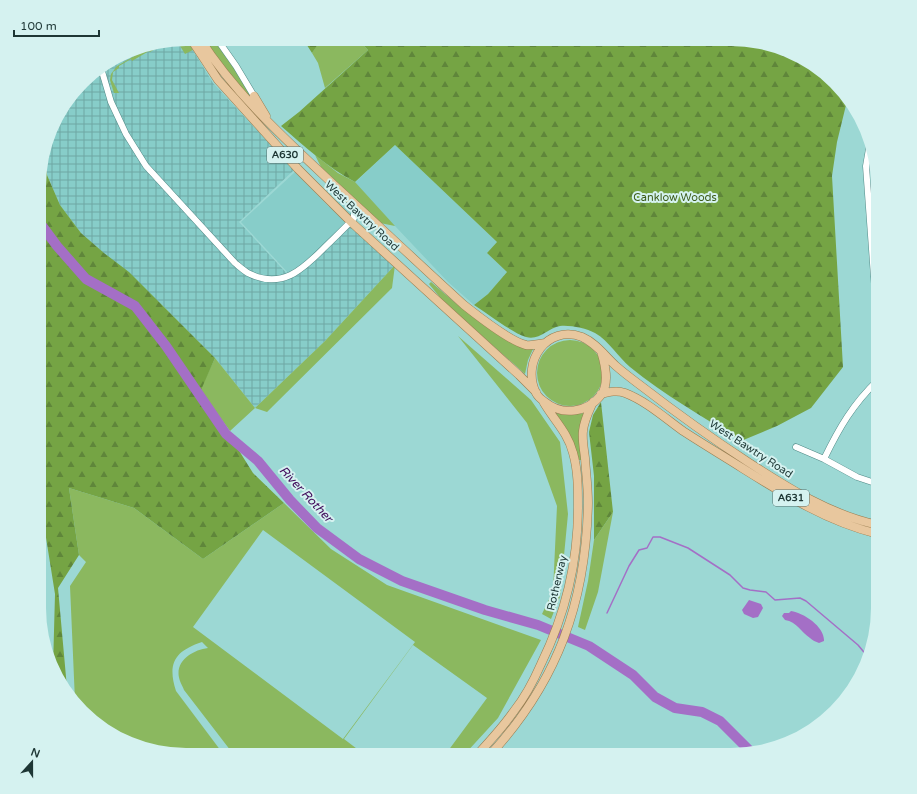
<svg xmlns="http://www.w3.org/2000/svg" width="917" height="794" font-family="'Varela Round',sans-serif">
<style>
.built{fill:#87cdc9}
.industrial{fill:url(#industrial-grid)}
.grass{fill:#8bb85f;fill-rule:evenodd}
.forest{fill:url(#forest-firs)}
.water{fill:#a46fc6}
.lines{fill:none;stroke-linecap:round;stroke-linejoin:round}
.stream{stroke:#a46fc6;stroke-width:1.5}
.river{stroke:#a46fc6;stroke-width:10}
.minor-casing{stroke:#518a87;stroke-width:7}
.major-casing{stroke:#977d50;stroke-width:9}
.minor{stroke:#fff;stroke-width:6}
.major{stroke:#e8c79e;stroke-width:8}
.rail{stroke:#33514f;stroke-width:1.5;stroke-dasharray:2 4;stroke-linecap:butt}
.labels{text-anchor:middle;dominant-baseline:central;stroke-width:4;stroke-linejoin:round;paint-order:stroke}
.shield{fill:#d5f2f0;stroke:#556f6d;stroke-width:1}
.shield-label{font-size:10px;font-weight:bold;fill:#1e3735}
.park-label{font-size:11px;fill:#3c5b19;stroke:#d5f2f0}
.street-label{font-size:11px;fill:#1e3735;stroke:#d5f2f0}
.water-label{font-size:12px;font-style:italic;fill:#40095a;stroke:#d5f2f0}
</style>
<defs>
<pattern id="industrial-grid" width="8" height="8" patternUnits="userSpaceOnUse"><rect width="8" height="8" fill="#87cdc9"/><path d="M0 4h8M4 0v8" fill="none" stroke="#6ea7a4"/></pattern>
<pattern id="forest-firs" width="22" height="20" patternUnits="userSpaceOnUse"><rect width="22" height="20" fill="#75a444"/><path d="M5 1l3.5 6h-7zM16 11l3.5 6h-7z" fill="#5f863a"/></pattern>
</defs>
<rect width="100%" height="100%" fill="#9cd8d4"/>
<!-- built -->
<path class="built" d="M395,145L497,242L487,253L507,272L488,294L474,305L448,282L395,226L361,204L331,238L299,269L290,275L241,222L295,172L329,207Z"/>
<!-- industrial -->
<path class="industrial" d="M186,39L213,83L294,170L239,222L291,278L306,268L350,226L395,265L325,341L255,408L215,358L164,307L81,233L60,205L47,175L44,156L59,113L89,75L139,47Z"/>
<!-- grass -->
<path class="grass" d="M185,39L188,42L193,50L185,54L177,41L169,46L167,42L150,52L149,51L132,61L131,59L119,66V68L113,72L112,80L119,93H114L110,80L111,74L117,66L155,44Z
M206,39H214L229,59L254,101C237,85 216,61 206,39Z
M321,39H358L368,50L325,88L318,63L312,53Z
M315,155L338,173L355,182L395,226L380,223L321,167Z
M395,265L392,288L267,412L255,408L230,431L200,390L215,358L255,408L325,341Z
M431,282L459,306L533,349L528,360L525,374L443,301L429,284Z
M458,336L531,400L560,442L568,514L560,597L551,619L542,614L553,591L557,506L527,423Z
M537 373a33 33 0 1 1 66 0a33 33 0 1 1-66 0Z
M555,413L570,415L584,413L581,460H579C573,442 566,428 555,413Z
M69,488L134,508L203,559L284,503L331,549L387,585L541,640L498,718L464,755H445L487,698L413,645L344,739L365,755H234L184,690C183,687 181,684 180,681C173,662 192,650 208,648L202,642C175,651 167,663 176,691L224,755H186L152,748L115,734L82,712L75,701L70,586L86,562L79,555ZM263,530L415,642L343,739L193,627Z
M613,512L598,592L585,630L578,627L588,581L594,540Z"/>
<!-- forest -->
<path class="forest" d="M303,39H321V40L312,53Z
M358,39H740L796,54L835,82L847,101L837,142L832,176L843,367L811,408L777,426L741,441C704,417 664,395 630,367C618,357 609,341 595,333C586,328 570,325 560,326C548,328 539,341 526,337C511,332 488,314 474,305L488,294L507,272L487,253L497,242L395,145L355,182C327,167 305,147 281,126L299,112L368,50Z
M44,156L47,175L60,205L81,233L104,253L129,272L215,358L201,390L253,473L284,503L203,559L134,508L69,488L79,555L58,588L67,688L53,668L55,594L40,500V167Z
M601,402L613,512L594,540V476L589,432L593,415Z"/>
<!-- water -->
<path class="water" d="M749,600L761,604L763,608L758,617L753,618L744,614L742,610Z
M791,611C804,613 825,627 824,641L819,643C816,642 812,640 810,638C801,632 797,622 785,620L782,616L784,613H789Z"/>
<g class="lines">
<!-- stream -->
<path class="stream" d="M607,613L629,566L639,550L647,548L653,537H660L688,548L730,575L743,588L750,590L766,592L775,600L800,598L806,601L858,645L868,657"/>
<!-- river -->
<path class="river" d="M40,223L57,246L86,279L135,306L166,346L226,434L258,461L290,500L317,528L359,559L402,581L485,610L538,625L589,646L633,675L655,697L675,708L702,712L720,721L751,752"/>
<!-- minor casing -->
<g class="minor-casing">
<path id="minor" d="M217,39L236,66L254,96
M101,68L111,102L126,134L146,166L235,263C240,267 245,272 250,274C282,289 302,270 323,249C333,239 344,229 354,218V213L353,202
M870,143L866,166L878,332
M878,380C853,404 839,428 824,459L857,477L878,484
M796,447L824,459"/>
</g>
<!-- major casing -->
<g class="major-casing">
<path id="major" d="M191,39L218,80L298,169L351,222L519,375L536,392
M200,39C236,95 285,139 333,184C377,224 420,265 464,305C478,316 509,341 526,345C532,346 538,344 545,343
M254,96L266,116
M601,351C605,364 610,383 601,395C587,413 562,416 545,402C542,400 538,397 536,393C521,362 547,324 582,337C596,343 605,356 616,366C624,373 632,379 640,385C675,412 711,438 748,462C788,488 831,515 878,525
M601,394C609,392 617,390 625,393C646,401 665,418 683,431C703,444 723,456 742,468C785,495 828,522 878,534
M477,755C490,741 503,727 514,711C525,697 534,680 541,664C565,615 578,562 578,507C578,489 578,470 573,453C568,433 554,420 544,403
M490,755C558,681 586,602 588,503C588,488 586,473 585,458C584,449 582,440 583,431C584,420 589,411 593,402"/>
</g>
<!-- minor -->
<use href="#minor" class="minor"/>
<!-- major -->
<use href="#major" class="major"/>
<!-- rail -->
<path class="rail" d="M39,551L44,584V636"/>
</g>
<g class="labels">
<!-- shield labels -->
<g class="shield">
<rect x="267" y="147" width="36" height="16" rx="3"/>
<rect x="773" y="490" width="36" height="16" rx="3"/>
</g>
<g class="shield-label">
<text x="285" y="155">A630</text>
<text x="791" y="498">A631</text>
</g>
<!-- park labels -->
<g class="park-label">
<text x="675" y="197">Canklow Woods</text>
</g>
<!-- street labels -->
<g class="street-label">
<text transform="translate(362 216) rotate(43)">West Bawtry Road</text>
<text transform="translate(751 449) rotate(33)">West Bawtry Road</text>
<text transform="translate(557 583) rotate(-77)">Rotherway</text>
</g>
<!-- water labels -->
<g class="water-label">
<text transform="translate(306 494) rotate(47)">River Rother</text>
</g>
</g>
<!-- crop -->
<path d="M0 0H917V794H0ZM186 46H731A140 140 0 0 1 871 186V608A140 140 0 0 1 731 748H186A140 140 0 0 1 46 608V186A140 140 0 0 1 186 46Z" fill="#d5f2f0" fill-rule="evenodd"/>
<!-- north arrow -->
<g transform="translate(32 762) rotate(21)" stroke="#d5f2f0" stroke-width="3" paint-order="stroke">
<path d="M0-3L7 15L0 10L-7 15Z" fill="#1e3735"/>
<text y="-6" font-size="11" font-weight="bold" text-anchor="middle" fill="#1e3735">N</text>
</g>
<!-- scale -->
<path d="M14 30v6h85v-6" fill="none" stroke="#1e3735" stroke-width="2"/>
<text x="20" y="30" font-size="12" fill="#1e3735" stroke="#d5f2f0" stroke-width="3" paint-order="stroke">100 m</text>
</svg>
